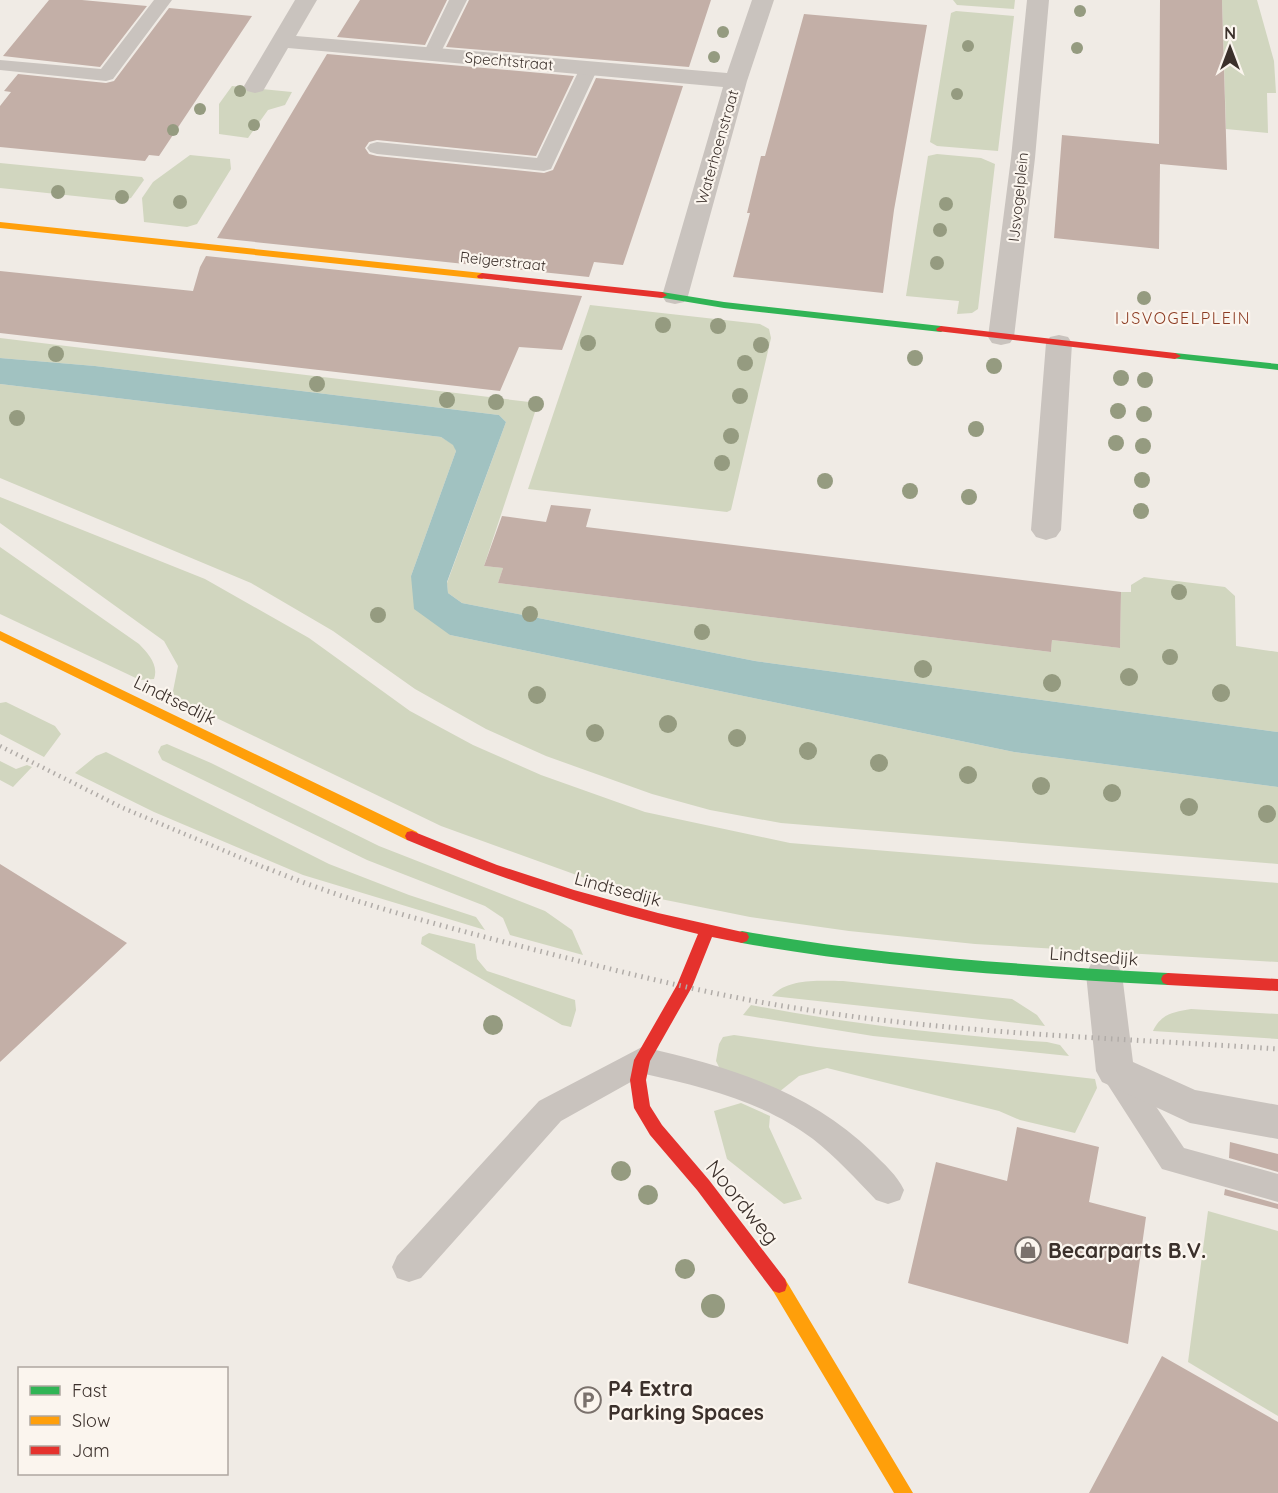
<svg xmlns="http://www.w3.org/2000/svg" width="1278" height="1493" font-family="Quicksand,sans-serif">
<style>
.green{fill:#d1d6bf}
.water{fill:#a1c2c1}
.building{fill:#c3afa7}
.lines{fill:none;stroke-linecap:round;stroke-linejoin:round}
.lane{fill:#c9c3be;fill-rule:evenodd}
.street{fill:#c9c3be;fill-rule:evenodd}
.fast{fill:#30b455;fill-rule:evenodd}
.slow{fill:#ff9f0a;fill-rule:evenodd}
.jam{fill:#e5322d;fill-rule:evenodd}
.rail-far1{stroke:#b1aca8;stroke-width:4.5;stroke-dasharray:1.5 4.5;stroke-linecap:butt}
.rail{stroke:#b1aca8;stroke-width:5;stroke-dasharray:1.5 5;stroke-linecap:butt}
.tree{fill:#959b80}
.labels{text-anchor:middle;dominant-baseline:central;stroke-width:4.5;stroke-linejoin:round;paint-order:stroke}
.far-street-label{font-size:15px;fill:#3b302b;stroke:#fbf5ee}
.far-neighbourhood-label{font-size:16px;letter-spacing:1.5px;fill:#8c3b22;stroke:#fbf5ee}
.street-label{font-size:18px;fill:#3b302b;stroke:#fbf5ee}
.near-street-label{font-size:21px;fill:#3b302b;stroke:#fbf5ee}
.near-poi-label{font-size:21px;font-weight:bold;fill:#3b302b;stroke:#fbf5ee;text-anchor:start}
</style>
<rect width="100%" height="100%" fill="#f0ebe5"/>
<!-- green -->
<path class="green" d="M953,0H1015L1014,9L957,5Z
M1222,0H1257L1274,61L1276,93H1267L1268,133L1226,129Z
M956,11L1014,16L998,151L937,146L930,142L951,13Z
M232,86L292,92L285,105L268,110L248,138L219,134V104Z
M937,154L981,158L995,164L978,309L972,313L957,314L959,301L906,296L928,156Z
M190,155L230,159L231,169L197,224L187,227L144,222L142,198L153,182Z
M0,163L142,177L144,180L131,198L122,201L0,188Z
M590,305L760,324L769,329L771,338L731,510L727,512L528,489Z
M0,338L538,403L484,566L503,568L498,583L1051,652L1052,640L1120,648L1121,592H1131V585L1144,577L1225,587L1235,596L1236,646L1278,652V732L755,661L462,603L448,593L447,583L506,422L499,415L95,366L0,358Z
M0,384L441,437L454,445L456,451L411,576L450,635L1014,752L1278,787V864L781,823L710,810L652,794L546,756L486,729L415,689L333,631L251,583L0,478Z
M0,497L205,579L309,638L410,711L473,745L541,775L645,812L790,843L1278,883V962L975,944L849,931L750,917L621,891L441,826L175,698L173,691L178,666L164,641L0,523Z
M0,547L139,644C148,653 159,665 154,679L140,680L0,614Z
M6,702L55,726L61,734L44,757L0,734V703Z
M167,744L211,763L379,846L545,911L572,930L583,955L510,935L503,918L485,906L367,860L162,760L158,752L161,746Z
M106,752L329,864L409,895L476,917L485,930L303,875L154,812L75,773L96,756Z
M0,761L16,769L27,765L32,767L13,787L0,780Z
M429,933L475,944L477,959L487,971L575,1000L576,1010L571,1027L562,1025L421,944L422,937Z
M843,981L1012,999L1037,1015L1045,1026L772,996C788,978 820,981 843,981Z
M751,1005C849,1024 948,1035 1047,1042L1060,1045L1069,1056L873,1036L743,1015Z
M1191,1009L1278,1014V1039L1153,1031C1161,1014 1173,1012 1191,1009Z
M734,1035L817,1047L1095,1079L1097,1088L1075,1133L1020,1120L999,1111L827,1068L799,1076L779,1092L720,1069L716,1061L719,1044L723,1037Z
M741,1103L770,1116L769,1127L802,1199L784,1204L727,1159L714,1111Z
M1208,1211L1278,1231V1416L1188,1362Z"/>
<!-- water -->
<path class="water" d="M0,358L95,366L499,415L506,422L447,582L448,593L462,603L755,661L1278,732V787L1014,752L450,635L414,609L411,576L456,451L453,445L441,437L0,384Z"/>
<!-- building -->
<path class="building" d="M49,0H82L147,6L100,67L3,56Z
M360,0H447L425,45L337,37Z
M469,0H711L689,67L446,47Z
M1160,0H1222L1227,170L1160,164L1159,249L1054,238L1062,135L1159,144Z
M169,8L252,16L159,156L149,155L145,161L0,147V106L11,92L4,91L18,74L106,83L114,81Z
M804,14L927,25L894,210L883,293L733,277L750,213H747L761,156H765Z
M327,54L574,76L536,156L377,140L369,142L365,148L369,154L377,156L544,173L553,170L596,78L683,86L623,265L594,262L589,277L217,238Z
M206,256L582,296L562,350L519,347L500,391L0,333V271L193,291L200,267Z
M551,505L591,509L586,527L1121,592L1120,648L1052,640L1051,652L498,583L503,568L484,566L502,516L546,522Z
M0,864L127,943L0,1062Z
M1017,1127L1099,1147L1089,1202L1146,1217L1128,1344L908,1283L936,1162L1007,1181Z
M1230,1142L1278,1154V1172L1229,1158Z
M1225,1189L1278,1204V1209L1224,1195Z
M1162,1356L1278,1422V1493H1089Z"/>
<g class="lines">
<!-- lane -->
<path class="lane" d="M154,0H172L113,79L106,81L0,70V60L101,69Z
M449,0H467L438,58H426L423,54Z
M589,63L595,64L598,68L551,169L544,171L377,154L370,152L367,148L370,144L377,142L537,158L580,68L583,64Z
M642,1047C727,1066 808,1090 872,1152C884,1164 897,1175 904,1190L900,1200L888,1204L876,1200C856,1179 836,1157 813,1139C764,1102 704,1087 645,1074L561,1121L421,1278L409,1282L397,1278L392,1267L397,1256L539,1101Z
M1115,1058L1126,1062L1184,1148L1278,1174V1202L1162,1169L1099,1071L1104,1062Z"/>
<!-- street -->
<path class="street" d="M295,0H317L296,36L727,73L752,0H774L747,81L688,296L684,302L675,304L666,302L662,296L723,87L288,48L263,91L255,93L247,91L244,86Z
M1027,0H1049L1035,158L1014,337L1010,343L1001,345L992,343L988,337L1011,158Z
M1059,335L1068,337L1072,343L1061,530L1056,537L1046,540L1036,537L1031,530L1046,343L1050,337Z
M1104,959L1117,964L1122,974L1133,1062L1195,1090L1278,1105V1139L1190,1123L1102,1082L1096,1071L1086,974L1091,964Z"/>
<!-- fast -->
<path class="fast" d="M662,292L724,302L941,326L946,329L941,332L724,308L658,297L657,295Z
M1175,353L1278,364V370L1171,358V354Z
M742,931C883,956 1025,965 1168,973L1173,975L1175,979L1173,983L1168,985C1025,977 883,968 742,943L737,941L735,937L737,933Z"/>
<!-- slow -->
<path class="slow" d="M0,222L482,273L487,276L482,279L0,228Z
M0,631L417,832L419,836L417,840H407L0,640Z
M779,1277L785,1279L913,1493H894L773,1291L771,1285L773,1279Z"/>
<!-- jam -->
<path class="jam" d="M482,273L662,292L667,295L662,298L478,278L477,276Z
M941,326L1175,353L1181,356L1175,359L937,331L936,329Z
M412,831L497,865L574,890L658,913L747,933L749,937L747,941L742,943L712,937L692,987L650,1061L646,1080L650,1106L662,1125L709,1180L785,1279L787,1285L785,1291L779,1293L773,1291L697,1190L650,1135L634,1108L630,1080L634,1060L677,985L698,934C598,910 502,880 407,840L405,836L407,832Z
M1168,973L1278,979V991L1168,985L1163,983L1161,979L1163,975Z"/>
<!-- rail-far1 -->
<path class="rail-far1" d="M0,746L123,808L270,870"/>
<!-- rail -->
<path class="rail" d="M267,868C343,900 424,921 504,942C603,967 702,994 802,1009C957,1034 1121,1038 1278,1049"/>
</g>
<!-- trees -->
<g class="tree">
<circle cx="1080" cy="11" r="6"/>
<circle cx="723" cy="32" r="6"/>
<circle cx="968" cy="46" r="6"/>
<circle cx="1077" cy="48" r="6"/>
<circle cx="714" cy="57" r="6"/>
<circle cx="240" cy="91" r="6"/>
<circle cx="957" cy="94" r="6"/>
<circle cx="200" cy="109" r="6"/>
<circle cx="254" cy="125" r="6"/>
<circle cx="173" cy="130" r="6"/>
<circle cx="58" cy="192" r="7"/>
<circle cx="122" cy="197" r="7"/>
<circle cx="180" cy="202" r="7"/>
<circle cx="946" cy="204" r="7"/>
<circle cx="940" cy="230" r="7"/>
<circle cx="937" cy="263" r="7"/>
<circle cx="1144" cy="298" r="7"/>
<circle cx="663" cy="325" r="8"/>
<circle cx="718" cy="326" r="8"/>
<circle cx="588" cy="343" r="8"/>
<circle cx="761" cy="345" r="8"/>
<circle cx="56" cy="354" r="8"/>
<circle cx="915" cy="358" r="8"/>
<circle cx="745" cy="363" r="8"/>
<circle cx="994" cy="366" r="8"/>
<circle cx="1121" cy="378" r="8"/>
<circle cx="1145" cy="380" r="8"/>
<circle cx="317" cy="384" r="8"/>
<circle cx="740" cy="396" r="8"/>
<circle cx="447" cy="400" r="8"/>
<circle cx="496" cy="402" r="8"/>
<circle cx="536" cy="404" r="8"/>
<circle cx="1118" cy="411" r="8"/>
<circle cx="1144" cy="414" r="8"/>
<circle cx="17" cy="418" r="8"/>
<circle cx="976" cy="429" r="8"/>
<circle cx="731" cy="436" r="8"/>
<circle cx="1116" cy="443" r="8"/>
<circle cx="1143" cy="446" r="8"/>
<circle cx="722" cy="463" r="8"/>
<circle cx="1142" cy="480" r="8"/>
<circle cx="825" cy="481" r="8"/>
<circle cx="910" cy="491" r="8"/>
<circle cx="969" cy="497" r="8"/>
<circle cx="1141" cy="511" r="8"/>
<circle cx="1179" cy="592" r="8"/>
<circle cx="530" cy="614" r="8"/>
<circle cx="378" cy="615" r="8"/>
<circle cx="702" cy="632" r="8"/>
<circle cx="1170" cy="657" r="8"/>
<circle cx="923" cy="669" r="9"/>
<circle cx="1129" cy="677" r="9"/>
<circle cx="1052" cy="683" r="9"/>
<circle cx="1221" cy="693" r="9"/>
<circle cx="537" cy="695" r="9"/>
<circle cx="668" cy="724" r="9"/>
<circle cx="595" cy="733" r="9"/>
<circle cx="737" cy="738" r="9"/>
<circle cx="808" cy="751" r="9"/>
<circle cx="879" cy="763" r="9"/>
<circle cx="968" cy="775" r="9"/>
<circle cx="1041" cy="786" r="9"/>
<circle cx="1112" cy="793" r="9"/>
<circle cx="1189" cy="807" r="9"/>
<circle cx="1267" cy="814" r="9"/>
<circle cx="493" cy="1025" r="10"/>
<circle cx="621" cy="1171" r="10"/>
<circle cx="648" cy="1195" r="10"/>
<circle cx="685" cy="1269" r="10"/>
<circle cx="713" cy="1306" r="12"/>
</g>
<!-- icons -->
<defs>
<g id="shop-ring" transform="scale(1.35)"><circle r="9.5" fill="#fbf5ee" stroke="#7a716c" stroke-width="1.5"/><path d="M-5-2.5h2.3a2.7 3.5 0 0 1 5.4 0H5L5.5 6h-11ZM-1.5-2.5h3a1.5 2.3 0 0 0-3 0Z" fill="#7a716c"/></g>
<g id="parking-ring" transform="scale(1.35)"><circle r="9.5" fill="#fbf5ee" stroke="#7a716c" stroke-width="1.5"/><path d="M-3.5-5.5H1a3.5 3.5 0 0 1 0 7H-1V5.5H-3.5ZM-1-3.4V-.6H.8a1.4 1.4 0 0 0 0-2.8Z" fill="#7a716c"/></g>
</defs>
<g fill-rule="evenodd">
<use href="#shop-ring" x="1028" y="1250"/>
<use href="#parking-ring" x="588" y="1400"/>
</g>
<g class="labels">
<!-- far-street labels -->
<g class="far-street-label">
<text transform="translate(509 61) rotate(5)">Spechtstraat</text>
<text transform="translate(717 147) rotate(-74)">Waterhoenstraat</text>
<text transform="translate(1018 197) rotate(-84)">IJsvogelplein</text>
<text transform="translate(503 261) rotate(6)">Reigerstraat</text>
</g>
<!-- far-neighbourhood labels -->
<g class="far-neighbourhood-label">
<text x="1183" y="318">IJSVOGELPLEIN</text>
</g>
<!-- street labels -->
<g class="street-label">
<text transform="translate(175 700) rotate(26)">Lindtsedijk</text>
<text transform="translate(618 889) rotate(15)">Lindtsedijk</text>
<text transform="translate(1094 956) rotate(4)">Lindtsedijk</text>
</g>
<!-- near-street labels -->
<g class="near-street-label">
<text transform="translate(743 1202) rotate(51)">Noordweg</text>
</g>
<!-- near-poi labels -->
<g class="near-poi-label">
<text x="1048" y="1250">Becarparts B.V.</text>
<text x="608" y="1388">P4 Extra<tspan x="608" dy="24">Parking Spaces</tspan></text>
</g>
</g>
<!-- legend -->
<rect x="18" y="1367" width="210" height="108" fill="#fbf5ee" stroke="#aea6a0" stroke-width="1.5"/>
<rect x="30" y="1386" width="30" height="9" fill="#30b455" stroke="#aea6a0" stroke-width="1.5"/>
<text x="72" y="1397" font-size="18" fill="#3b302b">Fast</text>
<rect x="30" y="1416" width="30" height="9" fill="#ff9f0a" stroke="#aea6a0" stroke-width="1.5"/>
<text x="72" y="1427" font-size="18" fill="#3b302b">Slow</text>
<rect x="30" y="1446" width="30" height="9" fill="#e5322d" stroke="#aea6a0" stroke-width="1.5"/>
<text x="72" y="1457" font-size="18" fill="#3b302b">Jam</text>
<!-- north arrow -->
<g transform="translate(1230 48)" stroke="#fbf5ee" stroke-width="4.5" paint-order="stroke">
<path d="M0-4.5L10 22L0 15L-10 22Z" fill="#3b302b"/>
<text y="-9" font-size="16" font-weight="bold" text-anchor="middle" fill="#3b302b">N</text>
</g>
</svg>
